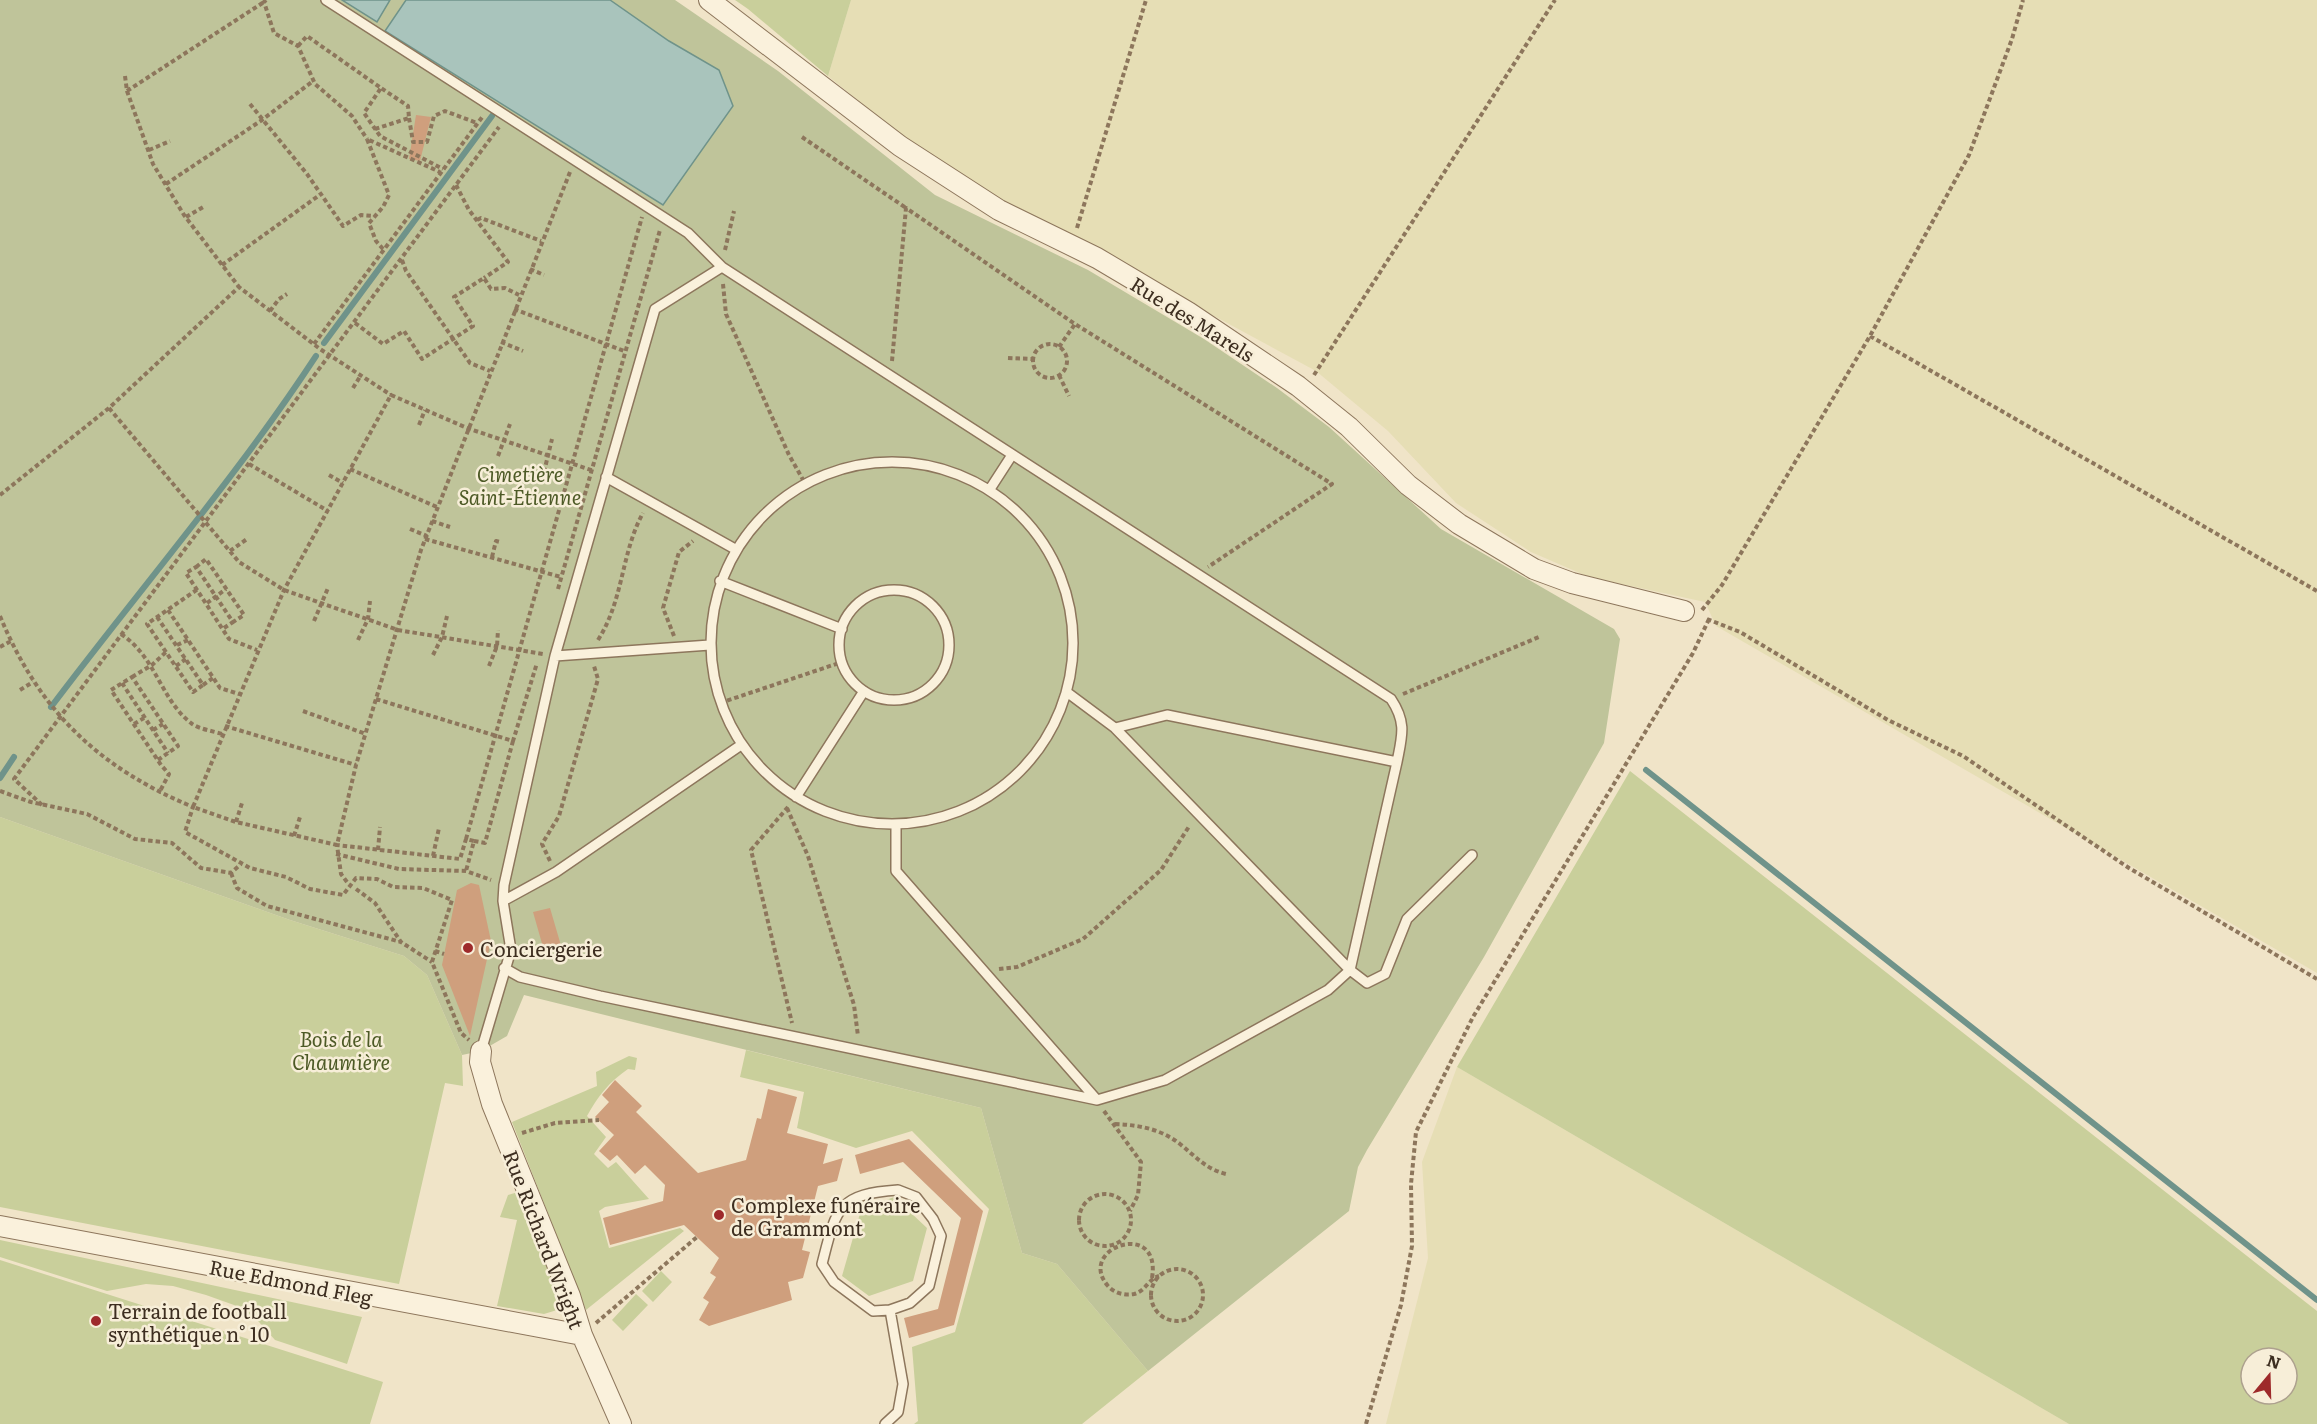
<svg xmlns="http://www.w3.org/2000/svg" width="2317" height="1424" font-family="Literata,serif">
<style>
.farmland{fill:#e6deb5}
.green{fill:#c9cf9b;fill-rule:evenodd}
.cemetery{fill:#bfc49a}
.water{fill:#a9c4bc;stroke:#6f938a;stroke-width:1.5}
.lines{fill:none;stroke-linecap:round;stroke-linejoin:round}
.stream{stroke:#6f938a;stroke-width:6}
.building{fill:#cf9f7d}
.service-casing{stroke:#8d765c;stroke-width:12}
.minor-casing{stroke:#8d765c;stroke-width:22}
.path{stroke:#8d765c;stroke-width:4;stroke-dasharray:4.5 3;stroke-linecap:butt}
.service{stroke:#faf1dc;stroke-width:9}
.minor{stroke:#faf1dc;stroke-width:20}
.poi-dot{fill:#9e2a2b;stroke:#f7eed8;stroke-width:2}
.labels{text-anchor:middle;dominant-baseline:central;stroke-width:5;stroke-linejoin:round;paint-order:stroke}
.street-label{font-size:20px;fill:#3d2e20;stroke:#f7eed8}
.park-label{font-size:20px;font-style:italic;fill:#4d5a26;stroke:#f7eed8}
.poi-label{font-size:20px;fill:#3d2e20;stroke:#f7eed8;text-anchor:start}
</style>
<rect width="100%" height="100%" fill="#f0e4c8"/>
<!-- farmland -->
<path class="farmland" d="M851,0H2317V973L1716,626L1705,602L1589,577L1531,552L1456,503L1388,431L1316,371L1081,244L996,201L902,136L828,76Z
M1457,1067L2069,1424H1386L1428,1258L1422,1162Z"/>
<!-- green -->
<path class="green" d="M735,0H851L828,76L748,9Z
M1630,771L2317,1311V1424H2069L1457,1067ZM2251,1358H2287V1394H2251Z
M0,817L290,920L404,956L427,975L462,1055L463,1086L445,1083L399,1284L0,1207Z
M746,1050L981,1108L1022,1253L1057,1264L1148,1371L1082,1424H914L918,1421L912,1347L955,1332L989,1209L912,1131L856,1148L797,1128L804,1092L740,1077Z
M629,1056L637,1058L635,1070L628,1069C609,1082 598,1096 587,1116L606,1137L594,1154L608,1168L616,1162L649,1199L605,1207L599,1211L609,1248L680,1228L684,1231L586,1310L512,1122L597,1086L596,1072Z
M518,1192L561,1297L557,1310L544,1314L497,1306L517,1220L500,1217L508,1195Z
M894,1197L927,1228L913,1281L869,1296L842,1276L861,1210Z
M0,1240L362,1317L347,1364L275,1340L259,1322L234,1305L206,1295L173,1286L146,1284L107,1291L0,1257Z
M0,1260L383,1382L370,1424H0Z
M661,1271L672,1282L653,1302L642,1291Z
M636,1294L648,1305L623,1331L612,1320Z"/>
<!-- cemetery -->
<path class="cemetery" d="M0,0H675L778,71L935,195L1088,270L1204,339L1277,388L1329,427L1441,529L1614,629L1620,639L1604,743L1484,957L1367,1150L1358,1167L1349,1211L1148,1371L1057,1264L1022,1253L981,1108L524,995L507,1036L481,1051L462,1055L427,975L404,956L290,920L0,817Z"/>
<!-- water -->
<path class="water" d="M342,0H390L377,22Z
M406,0H610L669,41L719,70L733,106L663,205L385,31Z"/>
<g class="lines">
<!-- stream -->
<path class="stream" d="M324,343L492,116
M51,707C139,590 236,478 316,356
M1646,770L2317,1300
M0,778L14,757"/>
</g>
<!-- building -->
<path class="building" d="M416,115L431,117L420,161L409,159Z
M471,883L479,885L491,941L470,1036L442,965L457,890Z
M550,908L562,949L545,954L533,912Z
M615,1080L642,1106L636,1112L698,1173L746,1160L757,1118L761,1119L768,1089L797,1097L787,1133L828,1144L823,1164L843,1158L837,1181L818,1186L802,1250L810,1252L803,1278L788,1282L792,1300L709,1326L699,1320L709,1302L703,1298L716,1277L710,1273L719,1258L684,1225L610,1245L603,1218L663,1201L665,1185L645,1165L635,1174L617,1155L610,1161L599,1151L614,1135L595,1117L609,1102L602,1095Z
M909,1139L983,1211L954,1325L909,1338L904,1318L938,1309L961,1218L903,1162L860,1174L855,1155Z"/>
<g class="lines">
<!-- service casing -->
<g class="service-casing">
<path id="service" d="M326,0L688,233L722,267
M711 643a181 181 0 1 1 362 0a181 181 0 1 1-362 0Z
M606,477L735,549
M990,489L1012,455
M720,581L842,629
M839 645a55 55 0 1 1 110 0a55 55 0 1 1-110 0Z
M555,656L710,645
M1068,693L1115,728L1350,970L1367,983L1385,974L1407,919L1472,855
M1115,728L1167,715L1397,762
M796,797L864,691
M896,825V871L1097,1100
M503,901L556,872L741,745
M481,1051L511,950L503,901L504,885L555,656L655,309L722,267L1391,699C1407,723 1402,736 1397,762L1350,970L1328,990L1165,1080L1097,1100L600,996L520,977L504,968
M898,1190L916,1197L933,1219L941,1236L929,1286L910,1303L890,1310L873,1311L834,1282L822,1264C836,1209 837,1194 898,1190Z
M885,1424L898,1412L903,1384L890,1310"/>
</g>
<!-- minor casing -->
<g class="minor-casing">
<path id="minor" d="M709,0L900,146L999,210L1097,258L1188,312L1298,386L1349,427L1408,485L1459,524L1534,569L1572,583L1684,611
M481,1051L480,1062L492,1104L570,1296L582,1335L621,1424
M0,1226L582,1335"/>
</g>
<!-- path -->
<path class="path" d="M266,0L264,2L274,33L298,46L315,84L352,116L367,139
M298,46L307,36L381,88L364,113L380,136L443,169
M125,76L127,91L153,164L184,215L239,287
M127,91L264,2
M250,104L307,174L343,226L361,215L374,216
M409,118L413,142H427L434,116L445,111L477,123
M375,129L409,118L408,106L381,88
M802,137L906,208
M149,150L170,141
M570,172L421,550L356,765L337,845L236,822L193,807L284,590L391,395L467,428L594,471
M166,184L262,120L313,81
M456,185L469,210L508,262L484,278
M186,217L205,206
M477,220L481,218L541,241
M1077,228L1146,0
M383,249L376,241L369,223L383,207L389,195L367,139L440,172
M725,250L734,211
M402,260L406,271L470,363L490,371
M222,265L321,194
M530,269L544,275
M723,284L726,314L789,455L806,485
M514,309L624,351
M270,311L279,299L287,294
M355,323L383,344L404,331L422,359L473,326L454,297L484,278L491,289L505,288L519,295
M1870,336L2317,591
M501,342L523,351
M314,344L483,116
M1033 361a17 17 0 1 1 34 0a17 17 0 1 1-34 0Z
M1059,347L1075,324
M1008,358L1033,359
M892,361L906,208L1075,324L1332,484L1208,567
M1059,375L1069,396
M1314,375L1555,0
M353,388L361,375
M109,408L239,562L284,590L398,630L543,654
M419,425L425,410
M498,456L510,424
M249,464L328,511
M350,469L437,507
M544,472L552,439
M329,475L343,483
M0,495L109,408L239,287L320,349L391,395
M432,521L450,527
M410,529L427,536
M425,539L561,577
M230,551L247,539
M492,557L496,541L500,542
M196,567L206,559L244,615L233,622
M558,589L660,230
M207,603L226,589
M168,610L220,688L239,694
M1702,610L1722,585L1870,336L1969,155L2012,39L2023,0
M0,616C39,711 99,768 193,807L185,832L250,868L286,877L310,889L343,895L356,878L377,879L393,887L423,888L452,900L432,962L461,1033L469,1040
M157,617L203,685L193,692L147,624L198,589
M1707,619L1740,632L1888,720L1963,756L2129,868L2317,979
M314,621L328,588
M224,628L233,622L196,567L186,573L229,639L257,650
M121,634C156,657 161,700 191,723C198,729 213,731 222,734
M674,636L663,608L679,552L693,541
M358,640L368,619L370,601
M598,640C624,599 621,553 643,513
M177,645L188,640
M0,647L11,641
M433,655L442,637L447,616
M176,666L186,659
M489,666L497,646L498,630
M132,677L152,665L166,652
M122,683L168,753
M203,685L213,678
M20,690L33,682
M1403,694L1539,637
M376,699L513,741L537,663
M720,703L842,662
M303,711L366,734
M134,724L144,718
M225,726L356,765
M153,730L163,724
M158,760L178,746L132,677L111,690L161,765L169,774L159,793
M0,791L31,802L87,814L135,839L172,843L201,868L231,873L241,864
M42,805L14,779L499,127
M788,807L751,850L792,1023
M787,808L808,856L854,1005L858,1036
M236,822L242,803
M294,836L300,817
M466,839L642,217
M474,841L485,843L513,741
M378,850L380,827
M336,854L399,869L466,871L491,880
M433,856L439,828
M550,861L542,844L559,816L598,679L594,666
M231,873L237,888L267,906L401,942
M347,882L341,874L337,845L460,859L466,839L474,841L466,871
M356,889L375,903L401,942L432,962
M435,951L444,954
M999,969L1017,967L1083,939L1161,870L1190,825
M1104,1111L1141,1162L1138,1195L1130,1211
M1115,1124C1139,1125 1161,1129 1180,1144C1196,1157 1206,1169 1226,1174
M522,1133L555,1123L599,1120
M1079 1220a26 26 0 1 1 52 0a26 26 0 1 1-52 0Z
M1151 1295a26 26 0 1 1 52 0a26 26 0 1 1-52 0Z
M1152,1278C1162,1218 1075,1248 1108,1286C1114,1293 1125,1296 1134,1294C1146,1291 1148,1279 1159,1276
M596,1323L697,1237
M1366,1424L1401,1305L1412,1246L1411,1184L1416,1132L1473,1017L1693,653L1709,619"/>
<!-- service -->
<use href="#service" class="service"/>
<!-- minor -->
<use href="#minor" class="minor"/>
</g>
<!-- markers -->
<g class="poi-dot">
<circle cx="468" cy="948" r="6"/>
<circle cx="719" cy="1215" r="6"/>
<circle cx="96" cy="1321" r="6"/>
</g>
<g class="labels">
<!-- street labels -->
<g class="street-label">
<text transform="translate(1193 318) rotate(32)">Rue des Marels</text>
<text transform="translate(545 1239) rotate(69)">Rue Richard Wright</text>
<text transform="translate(291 1281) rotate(11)">Rue Edmond Fleg</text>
</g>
<!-- park labels -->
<g class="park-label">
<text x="520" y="473">Cimetière<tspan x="520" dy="23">Saint-Étienne</tspan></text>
<text x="341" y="1038">Bois de la<tspan x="341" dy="23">Chaumière</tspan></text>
</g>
<!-- poi labels -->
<g class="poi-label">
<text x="480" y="948">Conciergerie</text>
<text x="731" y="1204">Complexe funéraire<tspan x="731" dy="23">de Grammont</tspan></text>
<text x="108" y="1310">Terrain de football<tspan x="108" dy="23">synthétique n° 10</tspan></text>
</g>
</g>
<!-- north arrow -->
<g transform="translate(2269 1376) rotate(19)"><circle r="28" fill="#f7eed8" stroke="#ada18e" stroke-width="1.5"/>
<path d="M0-4.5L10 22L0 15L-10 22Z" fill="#9e2a2b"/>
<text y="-9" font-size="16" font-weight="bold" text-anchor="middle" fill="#3d2e20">N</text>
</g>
</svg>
